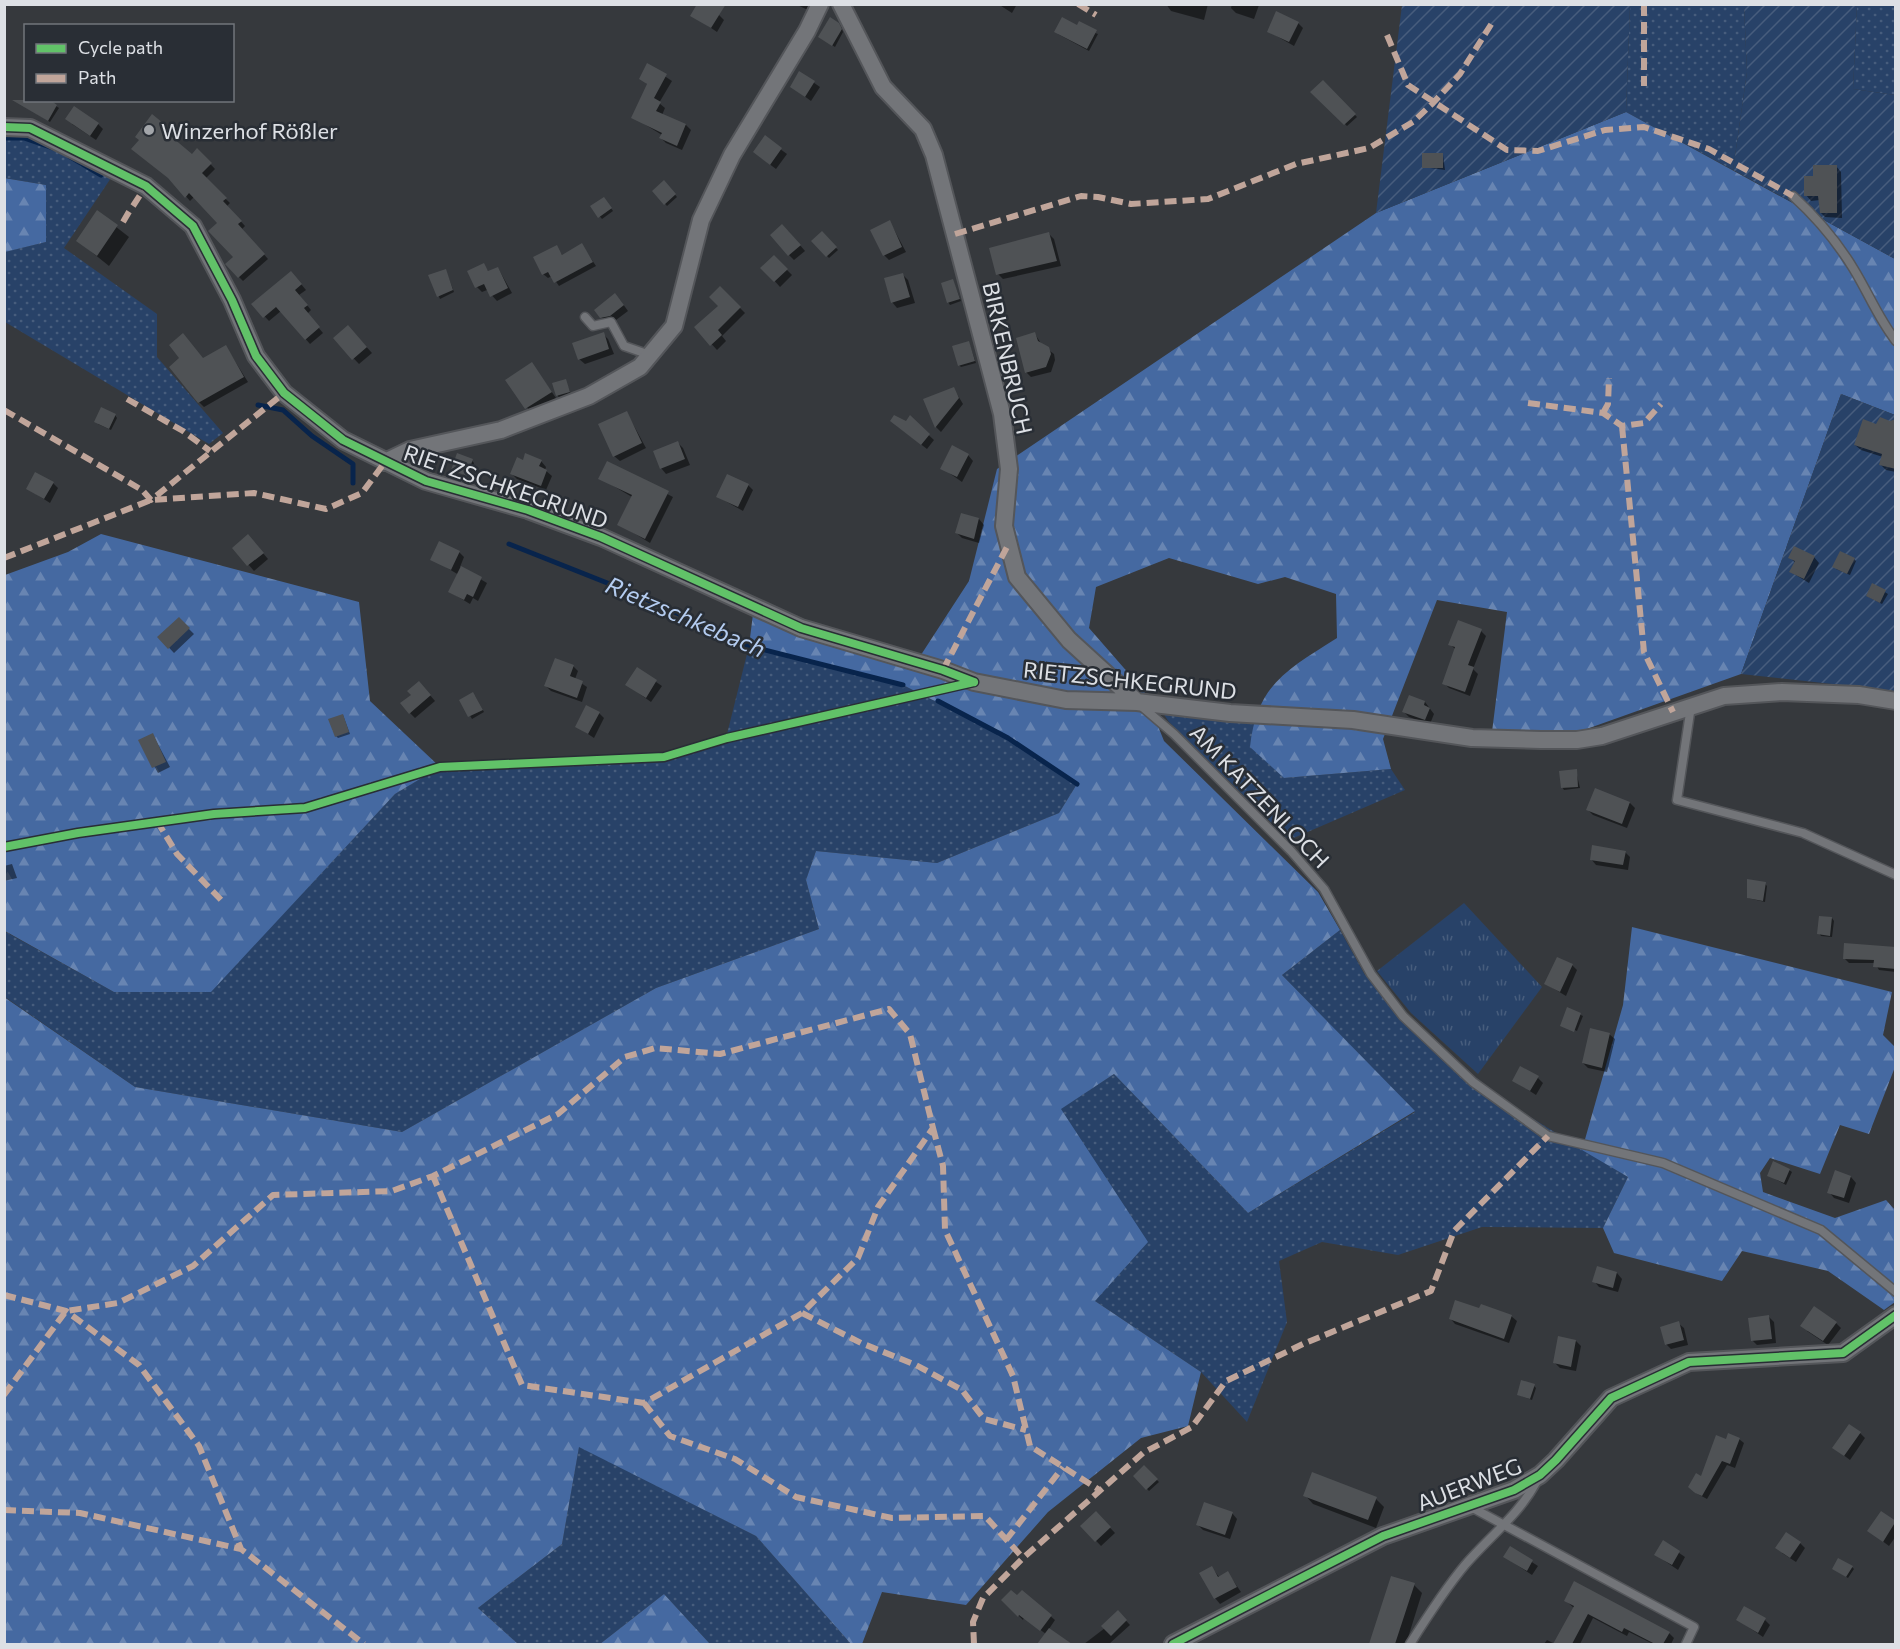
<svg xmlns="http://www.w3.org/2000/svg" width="1900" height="1649" font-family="Commissioner,sans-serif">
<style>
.grass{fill:url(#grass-dots)}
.forest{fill:url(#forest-firs)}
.park{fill:url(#park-tufts)}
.garden{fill:url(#garden-furrows)}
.shadow{fill:#0007}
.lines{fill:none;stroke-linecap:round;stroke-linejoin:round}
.stream{stroke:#08244c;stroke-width:5}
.building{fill:#4f5255}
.service-casing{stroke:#54565a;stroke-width:11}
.minor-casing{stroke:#54565a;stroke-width:20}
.service{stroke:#737579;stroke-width:8}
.minor{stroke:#737579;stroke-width:16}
.quiet{stroke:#c0a59a;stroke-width:6;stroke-dasharray:12 6;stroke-linecap:butt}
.cycleway-casing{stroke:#292e35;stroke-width:11}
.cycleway{stroke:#61c268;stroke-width:8}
.poi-dot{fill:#a3a6aa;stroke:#292e35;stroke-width:2}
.labels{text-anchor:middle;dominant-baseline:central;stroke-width:5;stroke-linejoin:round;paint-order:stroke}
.poi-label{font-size:22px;fill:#dde0e5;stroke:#292e35;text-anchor:start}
.street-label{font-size:22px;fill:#dde0e5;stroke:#292e35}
.water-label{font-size:24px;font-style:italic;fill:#b4ccf0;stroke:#292e35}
</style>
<defs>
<pattern id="grass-dots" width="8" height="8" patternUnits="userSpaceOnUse" patternTransform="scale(1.5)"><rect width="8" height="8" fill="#284268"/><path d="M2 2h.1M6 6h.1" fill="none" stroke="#475d7d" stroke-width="1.8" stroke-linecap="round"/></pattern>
<pattern id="forest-firs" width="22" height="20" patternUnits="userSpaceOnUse" patternTransform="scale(1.5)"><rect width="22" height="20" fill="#4569a1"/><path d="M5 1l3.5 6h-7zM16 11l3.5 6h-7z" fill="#6885b2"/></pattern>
<pattern id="park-tufts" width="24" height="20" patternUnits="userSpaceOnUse" patternTransform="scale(1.5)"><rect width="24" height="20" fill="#284268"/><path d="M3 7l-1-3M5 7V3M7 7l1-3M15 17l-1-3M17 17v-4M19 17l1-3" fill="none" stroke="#475d7d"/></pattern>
<pattern id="garden-furrows" width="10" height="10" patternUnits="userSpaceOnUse" patternTransform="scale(1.5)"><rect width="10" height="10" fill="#284268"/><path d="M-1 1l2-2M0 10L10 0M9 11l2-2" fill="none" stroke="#475d7d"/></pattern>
</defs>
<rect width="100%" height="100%" fill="#36393d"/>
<!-- grass -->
<path class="grass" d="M1630,5H1744L1747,72L1733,170L1626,112Z
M1857,5H1895V95L1853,89Z
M5,133L44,142L113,175L64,248L157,314V357L223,433L209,444L5,322L4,252L46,242V185L5,178Z
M749,646L903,685L1008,738L1077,784L1059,813L937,863L816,851L806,880L819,929L656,988L402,1132L135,1087L5,997L4,931L114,992H210L395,794L440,767L664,757L726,738Z
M1161,710L1253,720L1284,778L1391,769L1405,790L1289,840L1169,722Z
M1340,930L1365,975L1371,974L1403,1016L1473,1082L1628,1177L1603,1228L1482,1227L1398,1255L1322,1242L1279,1261L1287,1322L1247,1422L1201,1372L1095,1301L1060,1109L1114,1074L1248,1213L1415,1112L1282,975Z
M579,1446L756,1536L851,1644H710L664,1594L600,1644H518L478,1608L562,1544Z"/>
<!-- forest -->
<path class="forest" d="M1626,112L1895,259V415L1841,394L1741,674L1581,731L1492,732L1507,612L1437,600L1383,739L1391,769L1284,778L1250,747C1257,684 1287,670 1337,638L1336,594L1285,577L1258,584L1169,558L1096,587L1089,628L1144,691L1164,741L1318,892L1340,930L1282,975L1415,1111L1248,1213L1114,1074L1061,1109L1148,1242L1095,1301L1201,1372L1188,1426L1141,1438L1048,1512L966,1605L882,1592L862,1644H851L756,1536L579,1447L562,1544L478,1608L518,1644H5L4,997L135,1087L402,1132L656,988L819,929L806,880L816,851L937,863L1059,813L1077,784L1008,738L903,685L749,646L754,606L917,661L969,581L997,469L1376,213Z
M4,178L46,185V242L5,252Z
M101,534L359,602L370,701L440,767L395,794L211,992H114L5,931V575L68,552Z
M1632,927L1892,992L1883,1035L1895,1047V1067L1869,1134L1840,1125L1820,1174L1770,1158L1760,1173L1763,1192L1835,1218L1886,1200L1895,1210V1302L1884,1310L1828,1271L1742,1251L1722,1281L1614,1253L1603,1228L1628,1177L1582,1150L1623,1005Z
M664,1594L710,1644H600Z"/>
<!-- park -->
<path class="park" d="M1464,903L1542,987L1478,1074L1411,1013L1377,971Z"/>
<!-- garden -->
<path class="garden" d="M1402,5H1630L1626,112L1376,213Z
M1744,5H1857L1853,89L1895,95V259L1733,170L1747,72Z
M1841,394L1895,415V691L1741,674Z"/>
<!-- shadow -->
<path class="shadow" d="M795,4H811L808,10Z
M998,4H1017L1012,13Z
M1166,4H1208L1204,20L1171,11Z
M1232,4H1259V5L1254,19L1236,13L1231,8Z
M692,15H719L724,20L717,32Z
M1298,23L1303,28L1294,46L1268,31Z
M841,27L843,32L835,47L822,39Z
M1078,27L1098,34L1089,51L1058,34Z
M648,65L672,81L659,103L665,108L662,115L686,125L691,130L682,150L666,143L661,138L662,135L633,117L648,85L641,78Z
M800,73L820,87L811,101L792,87Z
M1323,82L1357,117L1347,126L1312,92Z
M24,106H56L59,108L50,122Z
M72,124H98L103,129L96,140Z
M162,124L166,129L164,132L192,156L197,150L215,169L205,179L230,203L227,206L245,226L242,229L268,259L243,281L239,277L235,257L219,223L194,197L190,201L172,180L138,153Z
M765,138L787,154L776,169L760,157Z
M1443,155L1445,170L1423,167Z
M1836,166L1841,172L1842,218L1825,217L1820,212V200L1811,201L1806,195L1814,178Z
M664,182L677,197L667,206L654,191Z
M606,201L613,211L602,219L592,207Z
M97,212L129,237L109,266L78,241Z
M890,222L906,252L889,260L884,255Z
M788,231L805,251L794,260L789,255Z
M822,233L838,250L829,258L813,241Z
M1049,234L1054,239L1061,266L1003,279L998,274Z
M582,245L596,266L559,286L552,276L548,278L543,274L556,247L563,256Z
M774,257L792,275L780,287L763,268Z
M483,265L489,272L498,268L512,293L497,301L487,290L482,292L477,287Z
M446,271L454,292L440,299L430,276Z
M903,275L908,280L915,303L897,308L892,302Z
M296,278L306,290L299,295L311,310L307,314L323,333L310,344L281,311L269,321L253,304Z
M953,281L961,301L950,305L948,302Z
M720,288L745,313L722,336L726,341L717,350L696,327L720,306Z
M620,300L628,311L616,320L607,322L601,317Z
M353,332L372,353L359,364L335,339Z
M603,334L608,339L614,354L585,364L579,359Z
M1035,334L1042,345L1054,354L1055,360L1051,372L1031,377L1026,372Z
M969,343L976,363L961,367L959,365Z
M226,347L248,382L204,407L199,402L182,358L203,360Z
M532,364L556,398L532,414L507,380Z
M565,380L571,394L559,398L553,384Z
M954,389L963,404L941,432L936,427L925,400Z
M627,413L646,448L620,461L614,456Z
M115,415L117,418L111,430L98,424Z
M910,418L934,440L927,449L897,426L906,423Z
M1896,424V472L1886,470L1881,465L1883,457L1861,450L1855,445L1877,425Z
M678,443L683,448L690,465L666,474L661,468Z
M968,455L973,461L962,482L942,468Z
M472,461L474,463L469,477L453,469Z
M541,461L546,467L545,470L552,476L546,490L517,479L512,474L524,462Z
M607,463L673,497L650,543L619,524L632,497L600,478Z
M53,483L58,488L50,503L28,489Z
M748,485L753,490L743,511L718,497Z
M979,519L984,525L979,543L962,538L957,533Z
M253,541L268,559L254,571L234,548Z
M459,552L464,557L460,567L487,583L478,601L473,598L470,604L450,592L459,575L432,559Z
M1790,557H1814L1819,563L1809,583L1791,572L1795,563Z
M1854,559L1856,561L1850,575L1836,569Z
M1873,585L1888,594L1882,604L1867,596Z
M179,619L194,634L174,653L159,637Z
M1481,631L1486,636L1473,669L1478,674L1470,696L1449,688L1444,683L1456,650L1450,644Z
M573,666L578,671L575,679L587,687L582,702L551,691L546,686Z
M637,669L662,686L651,702L627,685Z
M424,688L435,701L415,718L410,713Z
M475,696L484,712L472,719L461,700Z
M1425,702L1434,714L1430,724L1409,717L1404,712Z
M599,713L604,718L594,738L576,726Z
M343,715L350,734L338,738L336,736Z
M153,735L170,767L158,773L140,741Z
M1576,771L1580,788L1564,790L1562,787Z
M1596,790L1630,803L1635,808L1627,828L1593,815L1588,810Z
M1625,852L1630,857L1628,870L1596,865L1591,859Z
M12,864L17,878L4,881V866Z
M1765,884L1767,886L1765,902L1748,898Z
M1832,918L1834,921L1832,937L1821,936L1819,933Z
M1896,949V972L1879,970L1875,963H1849L1845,959Z
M1572,965L1577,970L1566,996L1546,984Z
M1568,1009L1583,1016L1577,1031L1562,1025Z
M1609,1034L1615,1039L1607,1072L1588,1068L1583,1063Z
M1538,1078L1543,1083L1536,1095L1514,1081Z
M1789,1170L1792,1172L1786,1185L1768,1175Z
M1836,1172L1851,1177L1856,1183L1849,1203L1834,1198L1829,1192Z
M1617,1273L1622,1279L1618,1292L1599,1287L1594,1281Z
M1480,1310L1511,1316L1517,1321L1509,1343L1455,1324L1450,1318Z
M1769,1317L1774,1322L1776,1343L1757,1345L1752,1340Z
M1678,1323L1684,1328L1688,1345L1671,1349L1666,1344Z
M1836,1323L1841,1328L1828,1345L1807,1331Z
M1576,1341L1581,1346L1576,1371L1560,1368L1554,1362Z
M1534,1386L1536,1388L1532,1400L1519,1395Z
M1860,1433L1865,1438L1850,1460L1834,1448Z
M1739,1439L1744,1443L1735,1468L1727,1465L1707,1499L1694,1492L1727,1441Z
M1144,1467L1159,1482L1149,1491L1135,1476Z
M1305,1495L1376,1499L1384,1507L1376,1528L1313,1504Z
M1096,1513L1115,1533L1101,1546L1082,1526Z
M1232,1513L1237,1519L1230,1539L1203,1530L1198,1525Z
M1881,1513L1896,1523V1536L1889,1546L1869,1531Z
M1663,1542L1685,1557L1678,1570L1656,1555Z
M1800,1543L1805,1548L1796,1562L1782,1553Z
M1510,1548L1538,1566L1532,1575L1505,1557Z
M1211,1567L1220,1578L1228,1573L1241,1592L1220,1604L1215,1598Z
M1852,1567L1854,1569L1848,1578L1834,1569Z
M1392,1577L1414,1585L1422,1593L1406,1644H1371Z
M1022,1592L1055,1620L1049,1629L1067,1644H1038L1046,1634L1024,1618L1023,1620L1003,1600L1017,1597Z
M1566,1601L1669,1633L1674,1638L1671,1644H1653L1629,1632L1627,1636L1593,1618L1580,1644H1544L1547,1640L1555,1644L1574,1608Z
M1118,1612L1130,1625L1109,1644H1084L1105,1628Z
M1738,1620H1765L1770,1625L1763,1637Z"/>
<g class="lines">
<!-- stream -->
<path class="stream" d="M4,138H24L53,148
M69,156L101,175
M258,405L283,410L312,436L353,464V483
M509,544L635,594L749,646L903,685
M938,701L1008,738L1077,784"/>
</g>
<!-- building -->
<path class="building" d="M697,4H726L711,28L690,16Z
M1276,11L1299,22L1289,42L1267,32Z
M830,17L839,23L842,29L832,46L818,37Z
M1062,17L1077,25L1079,21L1097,30L1087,49L1054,32Z
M647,63L667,74L654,98L661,102L656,111L686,124L677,146L659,138L662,133L631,118L647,84L639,79Z
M799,71L815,81L805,97L790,87Z
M1323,80L1356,114L1344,125L1310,92Z
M12,100H50L57,105L48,121Z
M74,106L99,123L90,136L65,119Z
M152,114L163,123L160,127L192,154L197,148L212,163L202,173L227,198L223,201L242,221L238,224L265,254L238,278L225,264L233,257L208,231L217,223L189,193L185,198L168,178L131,149L139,140L135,137Z
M765,135L782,148L770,165L753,152Z
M1422,153H1443V168H1422Z
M1813,165H1837V213H1820L1818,196H1804V176H1813Z
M664,180L676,194L664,205L652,191Z
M604,197L612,208L598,218L590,206Z
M97,210L118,225L97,256L76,241Z
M890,220L902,247L883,256L870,230Z
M782,224L801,245L788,256L770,235Z
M822,231L837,247L826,257L811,241Z
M1049,232L1057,261L996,275L989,248Z
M582,243L593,262L554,283L548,272L542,275L533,257L557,245L562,255Z
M774,255L788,269L774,282L760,268Z
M484,263L488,271L498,267L508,288L490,297L484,284L475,288L467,271Z
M446,269L453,290L437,297L428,275Z
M291,271L302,284L295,290L308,305L304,308L320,327L305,340L276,307L263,318L251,304Z
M903,273L910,297L891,303L884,278Z
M953,279L960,299L947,303L941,283Z
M720,286L741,307L718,330L722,335L710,346L694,327L718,306L709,297Z
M615,293L624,305L610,316L600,318L594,310Z
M348,325L367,347L352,360L333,338Z
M604,332L609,349L578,360L572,343Z
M1035,332L1038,341L1049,347L1051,354L1046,367L1025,373L1016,338Z
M183,333L203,358L226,345L244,377L198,403L169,367L179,358L169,345Z
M969,341L975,361L958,366L952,346Z
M532,362L552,392L525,409L505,380Z
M566,379L570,392L556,396L552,383Z
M954,387L959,398L935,428L923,399Z
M101,407L116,414L109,429L94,422Z
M627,411L642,443L613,457L598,424Z
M894,415L906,421L910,415L930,434L921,445L890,421Z
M1880,417L1890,421L1896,419V469L1879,465L1882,454L1854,445L1863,419L1876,424Z
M678,441L685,459L660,469L653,451Z
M952,445L969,454L957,477L940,469Z
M457,453L473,459L467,476L451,470Z
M525,453L542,460L539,466L547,470L541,486L510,474L517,457L523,460Z
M607,461L669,491L645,539L617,525L632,495L598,479Z
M35,472L54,482L44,499L26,489Z
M727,474L749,484L738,507L716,497Z
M961,513L979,518L974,539L955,533Z
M248,534L264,553L247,566L232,548Z
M439,541L460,551L451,570L430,560Z
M1794,546L1815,556L1804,579L1789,572L1795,561L1788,558Z
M1840,551L1855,558L1847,574L1832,567Z
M461,566L482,577L473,597L467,594L464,600L448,592Z
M1872,583L1886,590L1880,603L1866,596Z
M179,617L190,628L168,649L157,637Z
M1458,620L1482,629L1468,665L1474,667L1465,692L1442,684L1455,647L1448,645Z
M555,658L574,665L570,676L583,681L577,698L544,686Z
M637,667L657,680L646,698L625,685Z
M419,681L431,695L409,714L400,703L411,695L407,691Z
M473,692L483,710L468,717L459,700Z
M1409,695L1425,701L1424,705L1430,708L1425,720L1402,712Z
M586,705L600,712L588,734L575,727Z
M343,714L349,732L335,737L328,719Z
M153,733L166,762L152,768L138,740Z
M1577,769L1578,787L1561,788L1559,771Z
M1595,788L1630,802L1622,824L1586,810Z
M1592,845L1626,851L1623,865L1590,860Z
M1747,879L1766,882L1763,901L1747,898Z
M1819,916L1832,917L1830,936L1817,934Z
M1844,943L1896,947V969L1873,967L1874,960L1843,959Z
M1557,957L1573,964L1560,992L1544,984Z
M1567,1007L1581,1013L1574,1032L1560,1026Z
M1590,1028L1610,1033L1602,1068L1582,1063Z
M1520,1066L1539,1076L1530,1091L1512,1081Z
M1773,1161L1790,1169L1784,1183L1767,1176Z
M1835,1170L1851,1176L1844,1198L1827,1193Z
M1597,1266L1617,1272L1613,1288L1592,1282Z
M1455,1300L1479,1308L1481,1304L1512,1315L1504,1339L1449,1319Z
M1814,1306L1837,1322L1823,1341L1800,1326Z
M1769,1315L1772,1339L1751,1341L1748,1318Z
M1679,1321L1684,1340L1665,1345L1660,1327Z
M1558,1336L1576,1340L1571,1367L1553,1363Z
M1521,1380L1535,1384L1530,1399L1517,1395Z
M1849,1424L1861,1432L1844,1456L1832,1448Z
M1728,1433L1740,1438L1730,1464L1722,1461L1702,1496L1695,1493L1688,1487L1696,1473L1701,1476L1716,1435L1726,1439Z
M1144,1465L1158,1479L1146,1490L1133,1476Z
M1312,1472L1377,1497L1368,1520L1303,1496Z
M1204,1502L1233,1512L1225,1535L1196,1525Z
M1096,1511L1111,1527L1095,1542L1080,1526Z
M1881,1511L1896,1521L1883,1542L1867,1531Z
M1786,1532L1801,1542L1790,1558L1775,1548Z
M1663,1540L1680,1551L1672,1565L1654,1555Z
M1510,1546L1533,1560L1527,1571L1503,1557Z
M1838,1558L1853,1566L1846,1577L1832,1569Z
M1212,1566L1218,1577L1228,1571L1237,1587L1214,1599L1199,1573Z
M1391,1576L1415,1583L1395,1644H1369Z
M1574,1581L1670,1632L1663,1644H1655L1624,1628L1622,1632L1588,1614L1572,1644H1553L1574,1606L1564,1601Z
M1011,1590L1017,1595L1022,1590L1052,1615L1040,1631L1019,1615L1018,1617L1001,1600Z
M1744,1606L1766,1618L1758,1633L1736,1620Z
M1118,1610L1127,1620L1111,1636L1101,1626Z
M1049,1628L1072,1644H1037Z"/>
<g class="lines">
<!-- service casing -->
<g class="service-casing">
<path id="service" d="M1793,196C1816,217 1836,240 1853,268C1868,292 1878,318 1896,341
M585,317L593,326L611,322L624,346L650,355
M1140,705L1174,734L1291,851L1324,889L1371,974L1403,1016L1473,1082L1548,1136L1663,1163L1821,1230L1896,1292
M1691,706L1677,800L1803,833L1896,875
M1469,1506L1694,1627L1686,1644
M1410,1644C1427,1617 1445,1589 1465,1565C1490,1536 1519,1515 1537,1481"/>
</g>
<!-- minor casing -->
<g class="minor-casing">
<path id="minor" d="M841,4L883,87L923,129L934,155L1002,414L1009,469L1004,526L1017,577L1069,640L1137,702
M4,127L30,128L146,186L193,226L232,300L256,356L284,393L343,440L426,481L528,510L601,537L801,628L943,670L974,682L1066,700L1137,702L1230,713L1353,720L1472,738L1541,740H1577L1602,736L1724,696L1782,692L1859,695L1896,701
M385,462L410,450L501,430L589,396L640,367L674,326L701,220L732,155L807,31L820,4
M1173,1644L1383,1536L1514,1490L1540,1475L1556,1460L1611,1398L1689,1362L1843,1353L1896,1315"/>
</g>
<!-- service -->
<use href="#service" class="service"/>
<!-- minor -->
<use href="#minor" class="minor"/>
<!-- quiet -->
<path class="quiet" d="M1078,4L1096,15
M1644,4V86
M1387,35L1408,85L1507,150L1538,151L1605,130L1644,127L1709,149L1793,196
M133,206L146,186
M123,222L130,210
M955,234L1081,196L1098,197L1131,204L1208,199L1296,164L1369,148L1413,122L1433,103L1460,74L1492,23
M127,399L183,431L210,451
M1528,403L1603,413L1622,426L1644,423L1661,404
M4,410L142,490L151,500L284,393
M1603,413L1608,404L1609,378
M1622,426L1644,652L1673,712
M4,558L151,500L254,493L326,509L362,493L385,462
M943,670L1008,545
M157,821L177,854L224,903
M933,1128L943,1166L945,1230L1013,1376L1030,1446L1101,1491
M4,1295L66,1311L139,1365L199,1446L241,1549
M802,1313L861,1343L916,1365L962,1390L984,1419L1026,1430
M4,1395L66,1311L118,1303L193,1266L273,1195L392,1191L433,1176L558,1114L625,1057L655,1048L720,1054L889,1009L910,1034L933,1128L878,1207L858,1258L802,1313L644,1403L522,1385L433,1176
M644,1403L670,1436L735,1459L796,1497L892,1518L985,1516L1023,1558
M4,1510L80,1513L241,1549L364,1644
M1006,1540L1063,1467
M974,1644L973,1622L983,1598L1023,1558L1143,1453L1192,1427L1226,1381L1303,1344L1431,1291L1454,1231L1548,1136"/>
<!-- cycleway casing -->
<g class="cycleway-casing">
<path id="cycleway" d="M4,127L30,128L146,186L193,226L232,300L256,356L284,393L343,440L426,481L528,510L601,537L801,628L943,670L974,682
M4,847L78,833L214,814L305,808L440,767L664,757L727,738L974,682
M1173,1644L1383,1536L1514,1490L1540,1475L1556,1460L1611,1398L1689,1362L1843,1353L1896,1315"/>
</g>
<!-- cycleway -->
<use href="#cycleway" class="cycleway"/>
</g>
<!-- markers -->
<circle class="poi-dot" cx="149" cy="130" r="6"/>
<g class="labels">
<!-- poi labels -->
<g class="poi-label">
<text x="161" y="130">Winzerhof Rößler</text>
</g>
<!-- street labels -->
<g class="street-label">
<text transform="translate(1008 358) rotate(77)">BIRKENBRUCH</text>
<text transform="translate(506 486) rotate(19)">RIETZSCHKEGRUND</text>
<text transform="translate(1130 680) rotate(6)">RIETZSCHKEGRUND</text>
<text transform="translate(1260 796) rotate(46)">AM KATZENLOCH</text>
<text transform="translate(1469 1484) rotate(-21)">AUERWEG</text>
</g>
<!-- water labels -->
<g class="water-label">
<text transform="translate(686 616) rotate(23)">Rietzschkebach</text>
</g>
</g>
<!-- border -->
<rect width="1900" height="1649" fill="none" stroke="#dde0e5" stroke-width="12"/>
<!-- legend -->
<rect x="24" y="24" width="210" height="78" fill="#292e35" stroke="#71757b" stroke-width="1.5"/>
<rect x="36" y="44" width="30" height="9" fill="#61c268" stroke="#71757b" stroke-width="1.5"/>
<text x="78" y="54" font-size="18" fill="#dde0e5">Cycle path</text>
<rect x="36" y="74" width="30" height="9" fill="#c0a59a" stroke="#71757b" stroke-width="1.5"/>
<text x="78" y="84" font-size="18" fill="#dde0e5">Path</text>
</svg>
